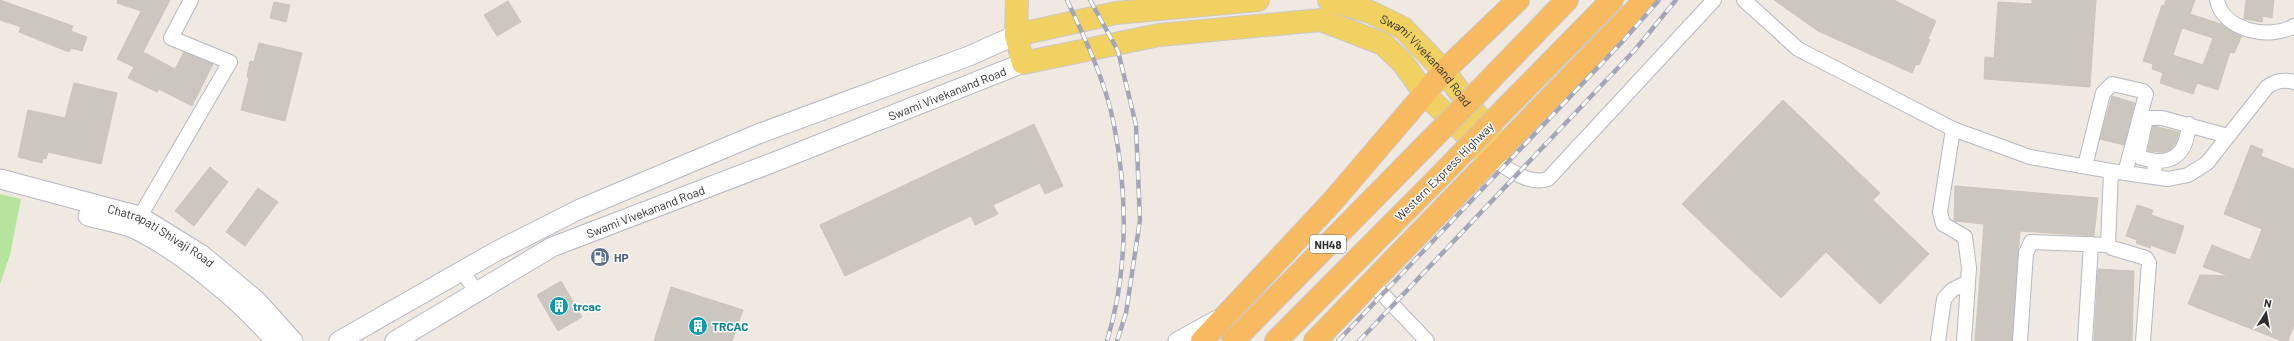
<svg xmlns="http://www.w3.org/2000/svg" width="2294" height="341" font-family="Barlow,sans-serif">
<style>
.green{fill:#b6e59e}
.building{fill:#cbc7bf;stroke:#cbc5ba;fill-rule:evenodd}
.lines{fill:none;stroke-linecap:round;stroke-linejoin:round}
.minor-casing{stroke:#b4b7c1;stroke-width:16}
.tertiary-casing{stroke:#b4b7c1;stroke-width:19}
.secondary-casing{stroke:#b4b7c1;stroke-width:21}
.primary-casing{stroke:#c9c9c9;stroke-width:24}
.trunk-casing{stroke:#c9c9c9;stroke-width:24}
.minor{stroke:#fff;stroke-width:14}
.tertiary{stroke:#fff;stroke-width:17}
.secondary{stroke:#fff;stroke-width:19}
.primary{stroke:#f2d163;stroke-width:22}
.trunk{stroke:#f8ba60;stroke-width:22}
.rail-casing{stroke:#a3a6b8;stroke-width:4.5}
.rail{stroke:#fff;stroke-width:3;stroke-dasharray:9;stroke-linecap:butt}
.trunk-bridge-casing{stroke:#c9c9c9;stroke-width:24;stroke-linecap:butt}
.trunk-bridge{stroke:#f8ba60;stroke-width:22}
.labels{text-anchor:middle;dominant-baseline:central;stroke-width:3;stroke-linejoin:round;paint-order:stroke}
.shield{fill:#fff;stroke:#6d6d6d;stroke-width:1}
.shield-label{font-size:11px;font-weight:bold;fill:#2e2e2e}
.street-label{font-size:12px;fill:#2e2e2e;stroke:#fff}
.service-label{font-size:12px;font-weight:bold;fill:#4e5e75;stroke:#fff;text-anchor:start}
.culture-label{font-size:12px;font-weight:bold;fill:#0d838f;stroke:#fff;text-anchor:start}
</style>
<rect width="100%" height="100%" fill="#efe9e1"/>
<!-- green -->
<path class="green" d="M0,194L21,199L10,255L0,284Z"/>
<!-- building -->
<path class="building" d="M0,0L73,26L71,31L87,37L82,51L71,48L69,52L19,32L21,27L0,20Z
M118,0H170L143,52L175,69L184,52L213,64L192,106L159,89L157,92L128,78L134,67L117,59L141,11L117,3Z
M1774,0H1894L1936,21L1928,39L1930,40L1919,65L1916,64L1912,73L1818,31Z
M2032,0H2096L2090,87L1984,79L1985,57L1994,58L1998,2L2032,4Z
M2166,0H2195L2190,14L2221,24L2242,36L2234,53L2230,52L2218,90L2197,83L2193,94L2160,83L2163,73L2152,69L2153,64L2143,61L2162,5L2164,6ZM2182,28L2213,38L2203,65L2173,55Z
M2246,0H2274L2272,18L2263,16L2262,22L2244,19Z
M508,1L521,22L497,36L484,15Z
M274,2L290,5L286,22L270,18Z
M259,43L302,53L285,121L241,110L249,78L247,77L250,61L254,62Z
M74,83L117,93L101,164L48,152L46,159L43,158L42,163L18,157L28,110L65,118Z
M2112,96L2135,103L2124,145L2100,139Z
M1783,100L1880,193L1873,200L1929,254L1880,304L1826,252L1781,298L1682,204Z
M1034,124L1063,186L1045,194L1040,183L993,205L998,214L975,225L971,216L845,276L820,225Z
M2153,126L2179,132L2176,142L2171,149L2163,152L2148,151Z
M2251,145L2263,150L2261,156L2294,169V325L2288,341H2282L2188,304L2200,275L2230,276L2203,267L2212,245L2250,260L2262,229L2224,214Z
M210,167L228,182L194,226L175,211Z
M1955,186L2098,198L2094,236L2020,231L2012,341H1975L1984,224L1954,221Z
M258,188L278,202L245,246L226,232Z
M2137,205L2153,210L2151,215L2184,226L2175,254L2151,245L2150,248L2136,243L2137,240L2126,236Z
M2098,269L2134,271L2132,341H2094Z
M561,281L582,317L558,331L537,295Z
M671,287L743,310L732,341H654Z"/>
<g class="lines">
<!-- minor casing -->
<g class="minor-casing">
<path id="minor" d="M1744,0L1798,49L1953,129L2030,157L2111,171L2168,179L2188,175L2207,163L2267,87C2276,81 2283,79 2294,82
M2217,0C2223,31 2270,40 2294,26
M1953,129L1940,212L1943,224L1965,237L1969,268L1964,341
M1491,159C1508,168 1529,186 1548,179L1714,0
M2156,161C2180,162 2187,146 2189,124
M2085,166L2103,93L2112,84L2143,91L2146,94L2125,173
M2111,171L2108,245L2112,248L2146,258L2149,263L2143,341
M2153,177L2156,161L2141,158L2138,155L2145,123L2148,118H2162L2228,136
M135,225L230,62L171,38L191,0
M463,272L477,293
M1372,283L1427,341
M1938,341L1944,299L1952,290L1968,282
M2020,341L2026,253L2031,242L2108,245
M2085,341L2091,244"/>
</g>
<!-- tertiary casing -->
<g class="tertiary-casing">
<path id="tertiary" d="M1177,341L1217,319"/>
</g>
<!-- secondary casing -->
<g class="secondary-casing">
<g id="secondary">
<path id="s1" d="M0,179L139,216L202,255L257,301L293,341"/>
<path d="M88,216C103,220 121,223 135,229C182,252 241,301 275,341"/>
<path d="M339,341L495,252L580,209L758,134L969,56L1016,35"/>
<path id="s2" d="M395,341L552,247L782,159L1023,63"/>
</g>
</g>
<!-- primary casing -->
<g class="primary-casing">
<g id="primary">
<path d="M1017,0L1016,35L1023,63L1159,35L1321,20L1383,44L1403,63L1425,94L1491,159"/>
<path id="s3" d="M1329,0L1370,12L1403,28L1444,71L1502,149"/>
<path d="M1016,35L1116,13L1258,0"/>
</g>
</g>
<!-- trunk casing -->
<g class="trunk-casing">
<path id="trunk" d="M1481,89L1567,0
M1498,116L1612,0
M1202,341L1332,202L1444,71L1518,0
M1233,341L1423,148
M1276,341L1446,170
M1315,341L1645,0"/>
</g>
<!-- minor -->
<use href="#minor" class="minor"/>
<!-- tertiary -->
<use href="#tertiary" class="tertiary"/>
<!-- secondary -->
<use href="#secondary" class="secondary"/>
<!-- primary -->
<use href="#primary" class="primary"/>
<!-- trunk -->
<use href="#trunk" class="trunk"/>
<!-- rail casing -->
<g class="rail-casing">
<path id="rail" d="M1067,0C1085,38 1106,83 1114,125C1128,196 1128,272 1107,341
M1090,0L1118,51L1136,125L1140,220L1126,313L1117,341
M1338,341L1623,41L1659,0
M1359,341L1634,51L1676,0"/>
</g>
<!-- rail -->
<use href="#rail" class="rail"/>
<!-- trunk-bridge casing -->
<g class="trunk-bridge-casing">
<path id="trunk-bridge" d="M1423,148L1481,89
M1446,170L1498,116"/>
</g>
<!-- trunk-bridge -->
<use href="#trunk-bridge" class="trunk-bridge"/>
</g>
<!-- icons -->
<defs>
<g id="fuel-disc" transform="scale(1)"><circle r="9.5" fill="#5c6f8a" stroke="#fff"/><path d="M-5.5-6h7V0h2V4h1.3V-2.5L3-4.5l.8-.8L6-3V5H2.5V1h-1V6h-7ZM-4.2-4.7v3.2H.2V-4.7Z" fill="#fff"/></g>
<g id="building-disc" transform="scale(1)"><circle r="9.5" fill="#0f9aa8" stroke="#fff"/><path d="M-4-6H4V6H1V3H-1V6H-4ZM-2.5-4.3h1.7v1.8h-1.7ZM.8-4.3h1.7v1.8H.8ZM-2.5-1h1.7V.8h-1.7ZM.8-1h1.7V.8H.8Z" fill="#fff"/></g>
</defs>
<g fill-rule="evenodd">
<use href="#fuel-disc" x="600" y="257"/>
<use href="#building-disc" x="559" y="306"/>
<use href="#building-disc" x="698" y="326"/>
</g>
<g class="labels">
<!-- shield labels -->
<rect class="shield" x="1310" y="235" width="36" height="18" rx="3"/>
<g class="shield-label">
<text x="1328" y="244">NH48</text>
</g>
<!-- street labels -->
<g class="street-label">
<text stroke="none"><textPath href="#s3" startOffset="118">Swami Vivekanand Road</textPath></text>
<text stroke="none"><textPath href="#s2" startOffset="607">Swami Vivekanand Road</textPath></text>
<text transform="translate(1444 171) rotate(-45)">Western Express Highway</text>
<text stroke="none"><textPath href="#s2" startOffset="283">Swami Vivekanand Road</textPath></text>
<text stroke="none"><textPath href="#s1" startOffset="172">Chatrapati Shivaji Road</textPath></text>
</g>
<!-- service labels -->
<g class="service-label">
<text x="614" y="257">HP</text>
</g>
<!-- culture labels -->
<g class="culture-label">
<text x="573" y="306">trcac</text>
<text x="712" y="326">TRCAC</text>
</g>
</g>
<!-- north arrow -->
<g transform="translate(2266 313) rotate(11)" stroke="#ffffff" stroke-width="3" paint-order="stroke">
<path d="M0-3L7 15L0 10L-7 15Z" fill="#2e2e2e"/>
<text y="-6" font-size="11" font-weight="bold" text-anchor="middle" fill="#2e2e2e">N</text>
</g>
</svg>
